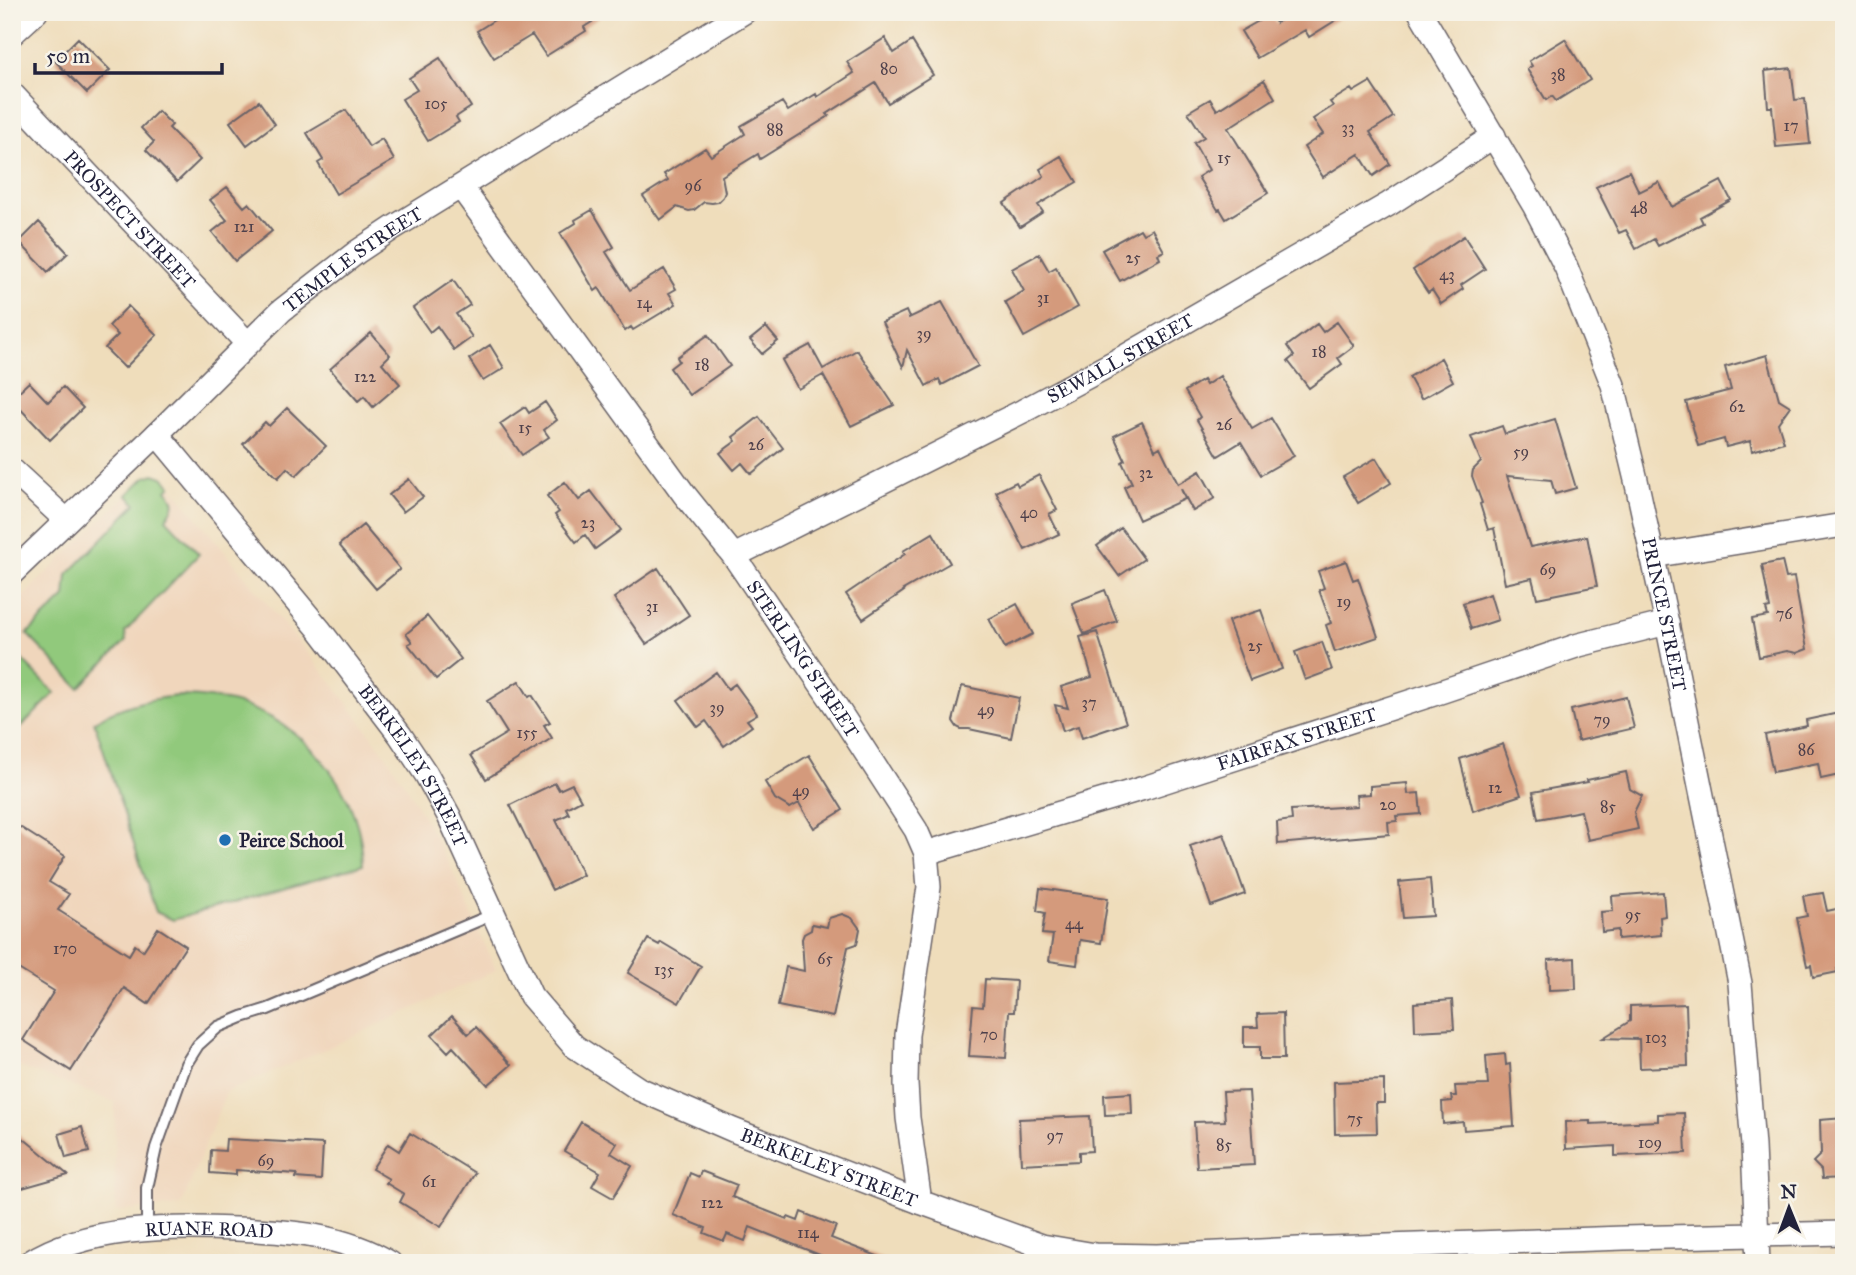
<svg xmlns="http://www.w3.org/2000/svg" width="1856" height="1275" font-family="'IM FELL Great Primer',serif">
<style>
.built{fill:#f0d6bc}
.green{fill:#91c97b;stroke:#5a765b;stroke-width:2}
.building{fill:#d49a7c}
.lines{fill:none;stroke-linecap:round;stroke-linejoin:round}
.lane-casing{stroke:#6a6368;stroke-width:14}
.street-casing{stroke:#6a6368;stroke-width:26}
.lane{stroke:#fff;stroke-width:10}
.street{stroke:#fff;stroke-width:23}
.poi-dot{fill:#1f6fb2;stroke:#f7f3e8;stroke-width:2.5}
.labels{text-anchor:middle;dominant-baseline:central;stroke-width:5;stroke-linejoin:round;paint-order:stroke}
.number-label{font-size:16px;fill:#4e404b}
.street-label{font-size:19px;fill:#22223b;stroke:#f7f3e8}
.poi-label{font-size:19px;font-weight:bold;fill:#22223b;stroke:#f7f3e8;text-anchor:start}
</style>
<rect width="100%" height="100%" fill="#f7f3e8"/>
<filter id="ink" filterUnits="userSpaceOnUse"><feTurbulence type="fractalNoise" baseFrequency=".0143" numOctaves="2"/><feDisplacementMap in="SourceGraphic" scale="14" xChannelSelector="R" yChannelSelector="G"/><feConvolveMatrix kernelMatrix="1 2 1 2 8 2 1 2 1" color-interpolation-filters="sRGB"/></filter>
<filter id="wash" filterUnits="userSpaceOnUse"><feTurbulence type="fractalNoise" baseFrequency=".00686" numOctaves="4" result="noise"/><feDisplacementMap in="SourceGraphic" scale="28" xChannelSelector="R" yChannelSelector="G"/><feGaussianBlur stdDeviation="1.57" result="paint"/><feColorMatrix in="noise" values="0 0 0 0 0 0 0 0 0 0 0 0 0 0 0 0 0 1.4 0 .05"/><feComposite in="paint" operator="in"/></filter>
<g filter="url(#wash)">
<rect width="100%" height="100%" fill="#efddbb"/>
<!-- built -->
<path class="built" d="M154,474L166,480L333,684L385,754L408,789L449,863L496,970L330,1047L226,1092L181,1206L117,1211L115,1193V1102L12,1064V607L145,477Z"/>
<!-- green -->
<path class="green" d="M154,474L163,477L171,486L167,490C177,503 175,506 166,519L199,554L125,632L126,641L79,688L27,634L65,597L67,575L136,504L127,495L145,477Z
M14,652L55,693L12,736V654Z
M177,696C202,696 227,699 250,708C313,732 362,797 363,865L173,920L156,912L94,721C120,706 147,699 177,696Z"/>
<g id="blocks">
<!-- building -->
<path class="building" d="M507,12H608L584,27L586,31L546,56L532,35L494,58L477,31Z
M1293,12H1349L1309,37L1305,30L1257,58L1241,31L1271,14L1276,23Z
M78,38L110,70L87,93L55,61Z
M885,38L894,53L912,41L933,75L888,103L876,83L827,114L829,116L760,159L758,154L722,176L725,192L723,197L718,202L712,203L704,202L694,210L689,211L677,207L660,220L643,196L668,180L664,174L705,148L711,156L745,134L741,126L782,102L788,111L816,94L817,97L854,73L847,62Z
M1565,39L1590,80L1556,101L1552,96L1546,100L1527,69L1532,66L1529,61Z
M440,58L471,107L456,117L459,122L428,141L402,99L417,90L409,78Z
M1791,68L1795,100L1805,99L1810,144L1776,147L1772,107H1768L1765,71Z
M1264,80L1275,98L1228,128L1268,193L1226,219L1220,209L1218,210L1198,177L1209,170L1194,143L1204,137L1188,112L1210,99L1217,110Z
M1370,82L1393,117L1370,132L1390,164L1373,176L1359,154L1323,177L1304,147L1323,134L1313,119L1333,106L1330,102L1351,89L1353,92Z
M259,101L275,124L247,145L230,122Z
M346,110L369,147L382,139L394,160L336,194L318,163L323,160L307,133Z
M158,111L172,125L169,128L200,160L177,182L146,150L154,142L141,128Z
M1061,156L1077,182L1038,205L1043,212L1020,227L1004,203L1044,176L1040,169Z
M1629,171L1639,192L1659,182L1672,207L1721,181L1731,200L1700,217L1703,223L1658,246L1654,239L1636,249L1626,230L1619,233L1596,187Z
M227,187L244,207L249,203L272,231L235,261L212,232L227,220L210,200Z
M592,210L614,247L606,252L630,290L664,269L676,289L669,293L676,304L633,330L631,327L625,331L599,288L595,291L560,233L576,223L575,220Z
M39,222L68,253L48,272L19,242Z
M1140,229L1143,234L1152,229L1164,251L1158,254L1160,259L1120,281L1102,250Z
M1464,236L1485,269L1461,285L1463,289L1441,304L1432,290L1428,293L1413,270Z
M1039,254L1049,271L1056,267L1078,307L1024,337L1005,302L1024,291L1012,269Z
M453,280L470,305L456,314L472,337L454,350L437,326L430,332L413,308Z
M942,302L978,366L942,385L939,379L926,386L907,350L903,367L882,322L906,311L909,318Z
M128,306L157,335L125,368L105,348L118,335L109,326Z
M1337,322L1354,346L1338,358L1342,364L1309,388L1288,361L1294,356L1287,346L1317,324L1323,332Z
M766,327L778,341L762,354L750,340Z
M371,333L390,355L382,363L400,384L373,407L364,396L358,401L330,369Z
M708,335L730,366L689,395L670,368L679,361L677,357Z
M490,345L504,368L483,381L469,359Z
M810,345L823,369L857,350L894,405L851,426L823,375L798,389L782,360Z
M1767,355L1779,399L1790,406L1778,423L1784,442L1752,451L1750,441L1726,447L1724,439L1698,446L1686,402L1731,390L1725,367Z
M1441,358L1453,381L1421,399L1409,377Z
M1220,376L1252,429L1271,418L1294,456L1261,475L1241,442L1218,456L1197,420L1200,417L1185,391L1203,380L1206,385Z
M29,382L48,402L63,387L83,408L50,440L12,400V398Z
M545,402L557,420L544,430L549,437L522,455L500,424L525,407L529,413Z
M287,408L326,446L296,476L287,468L278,478L243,444L265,422L269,426Z
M759,417L783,448L751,474L742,463L734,470L720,453L736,441L733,437Z
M1555,419L1576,488L1555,494L1551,480L1507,476L1530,547L1587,536L1597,586L1537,598L1532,578L1505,584L1494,528L1488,530L1480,504L1482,503L1472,476L1473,470L1481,462L1471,437L1502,426L1505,434Z
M1142,422L1155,450L1160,447L1178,484L1200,471L1215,498L1193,511L1181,489L1185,499L1139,520L1124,487L1132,483L1122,462L1125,460L1114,436Z
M1376,458L1391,483L1358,503L1343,477Z
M1039,475L1057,510L1049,514L1059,534L1025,550L996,492L1016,482L1018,486Z
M409,479L423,497L403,512L389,495Z
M565,482L579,500L591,491L621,530L595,549L585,535L576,542L555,515L559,512L547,496Z
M363,525L400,569L376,589L339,545Z
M1121,528L1144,559L1119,576L1097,546Z
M933,533L950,563L903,590L904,591L863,619L846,594L905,554L903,551Z
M1346,561L1353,580L1358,578L1378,637L1335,652L1326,625L1331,623L1319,590L1324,588L1318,571Z
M1782,561L1786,578L1794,577L1807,649L1797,653L1787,651L1759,657L1752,619L1768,616L1766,609L1770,608L1762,565Z
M658,568L689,615L646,644L614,598Z
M1105,590L1117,621L1084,634L1072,603Z
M1490,594L1498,620L1471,629L1463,603Z
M1017,604L1033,634L1005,648L989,619Z
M1261,610L1282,669L1250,681L1228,621Z
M427,616L461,659L436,679L408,644L412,642L406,634Z
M1097,632L1126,723L1082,738L1078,726L1063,731L1055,705L1068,708L1061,687L1092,677L1080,637Z
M1322,642L1332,670L1305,680L1295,652Z
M716,672L728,689L735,684L757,714L747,720L752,726L724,746L706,721L698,727L678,700Z
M519,681L529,697L532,695L550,722L544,725L552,738L486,779L471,755L507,733L487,701Z
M962,686L1019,698L1011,738L969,729H961L957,727L953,721Z
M1626,697L1634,728L1578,741L1571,710Z
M1839,713L1844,736V774L1821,779L1818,763L1773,772L1765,735L1807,726L1806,720Z
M1503,744L1521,795L1473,811L1460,759Z
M809,755L843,810L814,828L799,803L790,808L775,799L765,782Z
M1626,772L1630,789L1642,796L1634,812L1638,829L1588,840L1581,811L1538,819L1533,792L1588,782L1587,780Z
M555,783L559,790L572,784L581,800L566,808L569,814L556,820L583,875L552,890L510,805Z
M1407,783L1408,794L1419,793L1421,814L1396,816L1397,821L1388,822L1389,834L1278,844L1277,822L1292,820L1291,810L1357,806L1356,795L1370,794V786Z
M12,822L65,856L49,882L69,894L58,910L129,955L135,945L143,951L158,928L186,946L148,1004L124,988L71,1071L23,1040L54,991L12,965Z
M1224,834L1245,894L1211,906L1190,846Z
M1430,879L1433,916L1403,918L1399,882Z
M1040,888L1108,898L1101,943L1080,940L1077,965L1049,961L1053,935L1042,934L1045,913L1037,911Z
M1663,892L1665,916L1660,917L1661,935L1618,939V930L1602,932L1601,912L1613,911L1612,896Z
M1823,893L1827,911L1841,908L1844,920V967L1837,969L1838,972L1813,977L1811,965L1807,966L1797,918L1807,916L1803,896Z
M842,914L852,918L860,929L857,944L848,947L833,1017L778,1006L786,967L804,971L802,939L804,934L811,930L812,924L827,927L829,918Z
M648,939L659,945L661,942L701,966L679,1003L628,973Z
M1575,958L1576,989L1549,990L1548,960Z
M985,979L1016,981L1014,1012H1009L1006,1058L969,1056L973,1006L983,1007Z
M1452,1000L1454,1029L1415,1031L1414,1003Z
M1686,1004L1688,1066L1640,1068L1639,1039L1603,1038L1630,1021V1006Z
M1283,1013L1284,1059H1260V1047H1244V1027H1258L1257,1014Z
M452,1016L468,1034L476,1027L511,1065L488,1085L453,1047L448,1052L432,1035Z
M1505,1054L1506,1065L1510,1064L1514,1126L1464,1130L1463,1122L1443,1124L1442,1102L1452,1101L1451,1096H1456L1455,1086L1488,1085L1486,1056Z
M1384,1080V1103H1376L1377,1133L1335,1134L1334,1082Z
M1249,1091L1254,1165L1197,1168L1194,1122L1225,1121L1223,1092Z
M1131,1093L1132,1114L1105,1115L1104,1095Z
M1684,1113L1686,1153L1615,1156V1146L1566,1149L1565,1122L1590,1121V1124L1658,1121V1114Z
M1090,1116L1092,1151L1079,1152V1161L1021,1164L1019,1119Z
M1844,1118V1178L1822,1179L1821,1170L1813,1162L1821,1154L1820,1120Z
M581,1122L617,1143L611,1153L632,1166L613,1198L592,1186L600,1172L564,1151Z
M82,1127L89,1152L66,1158L59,1134Z
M12,1129L68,1175L12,1191Z
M410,1133L475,1173L441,1227L400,1202L404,1194L386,1183L389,1179L372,1169L388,1144L399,1151Z
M226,1139L323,1144L321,1180L296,1178L297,1174L236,1170V1175L210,1173L211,1150L225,1151Z
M701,1171L737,1185L732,1197L787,1219L788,1217L798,1221L801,1212L836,1226L831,1238L890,1261V1263H840L750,1227L745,1241L727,1234L724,1241L704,1233L706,1228L673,1215L690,1173L699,1177Z"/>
</g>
</g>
<g filter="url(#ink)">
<use href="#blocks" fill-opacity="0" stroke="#6a6368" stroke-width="2"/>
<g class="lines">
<!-- lane casing -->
<g class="lane-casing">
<path id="lane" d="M147,1229V1188L156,1148L186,1064L198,1045L218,1027L242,1017L268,1009L494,914"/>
</g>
<!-- street casing -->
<g class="street-casing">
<g id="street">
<path id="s1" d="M1420,12L1535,207L1566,267L1613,385L1636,480L1667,623L1740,983L1753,1146L1758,1263"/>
<path d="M12,34L36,12"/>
<path id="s2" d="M12,94L247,343"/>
<path id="s3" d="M461,187L684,494L734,556L837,708L916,830L926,853L929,887L907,1035L906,1084L908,1118L920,1202"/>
<path id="s4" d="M157,434L319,629L400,735L426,774L449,816L531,996L574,1046L639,1089L733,1130L920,1202L1042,1246L1095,1255L1157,1256L1299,1249L1624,1238L1844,1233"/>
<path d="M12,470L66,520"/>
<path id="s5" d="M734,556L1023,411L1126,356L1389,204L1494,136"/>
<path d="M1652,556L1844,525"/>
<path id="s6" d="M12,573L157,434L281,311L357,252L393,228L744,12"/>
<path id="s7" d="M926,853L1144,788L1443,691L1579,645L1667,623"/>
<path id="s8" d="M29,1263C87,1226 170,1226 236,1229C289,1231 344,1235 390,1263"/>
</g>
</g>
<!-- lane -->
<use href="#lane" class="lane"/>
<!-- street -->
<use href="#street" class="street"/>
</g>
</g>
<!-- markers -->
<circle class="poi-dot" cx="225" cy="840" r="7"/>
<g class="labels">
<!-- number labels -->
<g class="number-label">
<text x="889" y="68">80</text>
<text x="1558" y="74">38</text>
<text x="436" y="103">105</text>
<text x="1791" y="125">17</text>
<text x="1348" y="127">33</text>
<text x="775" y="129">88</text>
<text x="1224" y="157">15</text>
<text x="693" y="185">96</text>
<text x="1639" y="207">48</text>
<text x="244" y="226">121</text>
<text x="1133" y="257">25</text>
<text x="1447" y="274">43</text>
<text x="1043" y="297">31</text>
<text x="644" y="302">14</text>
<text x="924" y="333">39</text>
<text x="1319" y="351">18</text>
<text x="702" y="364">18</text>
<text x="365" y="376">122</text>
<text x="1737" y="406">62</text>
<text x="1224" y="424">26</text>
<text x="525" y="427">15</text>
<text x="756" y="444">26</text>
<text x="1521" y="451">59</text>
<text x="1146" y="472">32</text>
<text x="1029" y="512">40</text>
<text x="588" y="522">23</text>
<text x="1548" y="569">69</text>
<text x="1344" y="601">19</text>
<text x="652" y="606">31</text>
<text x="1784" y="613">76</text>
<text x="1255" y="645">25</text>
<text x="1089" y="702">37</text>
<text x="717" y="707">39</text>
<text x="986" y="709">49</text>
<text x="1602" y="719">79</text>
<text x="527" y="732">155</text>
<text x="1806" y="749">86</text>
<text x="1495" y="787">12</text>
<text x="801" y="790">49</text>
<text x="1388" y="804">20</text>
<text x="1608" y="806">85</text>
<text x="1633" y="914">95</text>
<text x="1074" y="923">44</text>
<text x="65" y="948">170</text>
<text x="825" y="958">65</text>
<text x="664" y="969">135</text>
<text x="989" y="1034">70</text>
<text x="1656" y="1037">103</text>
<text x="1355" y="1118">75</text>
<text x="1055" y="1135">97</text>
<text x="1650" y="1142">109</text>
<text x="1224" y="1144">85</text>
<text x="266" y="1160">69</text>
<text x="429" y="1181">61</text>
<text x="712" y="1202">122</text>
<text x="808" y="1232">114</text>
</g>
<!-- street labels -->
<g class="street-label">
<text stroke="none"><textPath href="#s2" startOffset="172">PROSPECT STREET</textPath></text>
<text stroke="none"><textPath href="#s6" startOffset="464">TEMPLE STREET</textPath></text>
<text stroke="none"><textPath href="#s5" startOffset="434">SEWALL STREET</textPath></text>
<text stroke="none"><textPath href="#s1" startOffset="656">PRINCE STREET</textPath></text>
<text stroke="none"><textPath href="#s3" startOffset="583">STERLING STREET</textPath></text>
<text stroke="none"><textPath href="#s7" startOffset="388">FAIRFAX STREET</textPath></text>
<text stroke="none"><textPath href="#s4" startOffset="420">BERKELEY STREET</textPath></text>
<text stroke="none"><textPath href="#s4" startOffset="1029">BERKELEY STREET</textPath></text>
<text stroke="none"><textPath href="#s8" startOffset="186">RUANE ROAD</textPath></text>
</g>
<!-- poi labels -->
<g class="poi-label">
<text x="239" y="840">Peirce School</text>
</g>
</g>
<!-- margin -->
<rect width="1856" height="1275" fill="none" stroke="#f7f3e8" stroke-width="42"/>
<!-- north arrow -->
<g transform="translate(1789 1208) rotate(359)" stroke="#f7f3e8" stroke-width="5" paint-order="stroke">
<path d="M0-5L12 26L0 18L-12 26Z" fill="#22223b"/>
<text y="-10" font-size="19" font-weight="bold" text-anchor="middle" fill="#22223b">N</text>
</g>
<!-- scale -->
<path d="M35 63v10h187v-10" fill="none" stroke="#22223b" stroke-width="3.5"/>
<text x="46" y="63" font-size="21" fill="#22223b" stroke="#f7f3e8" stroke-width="5" paint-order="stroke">50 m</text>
</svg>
